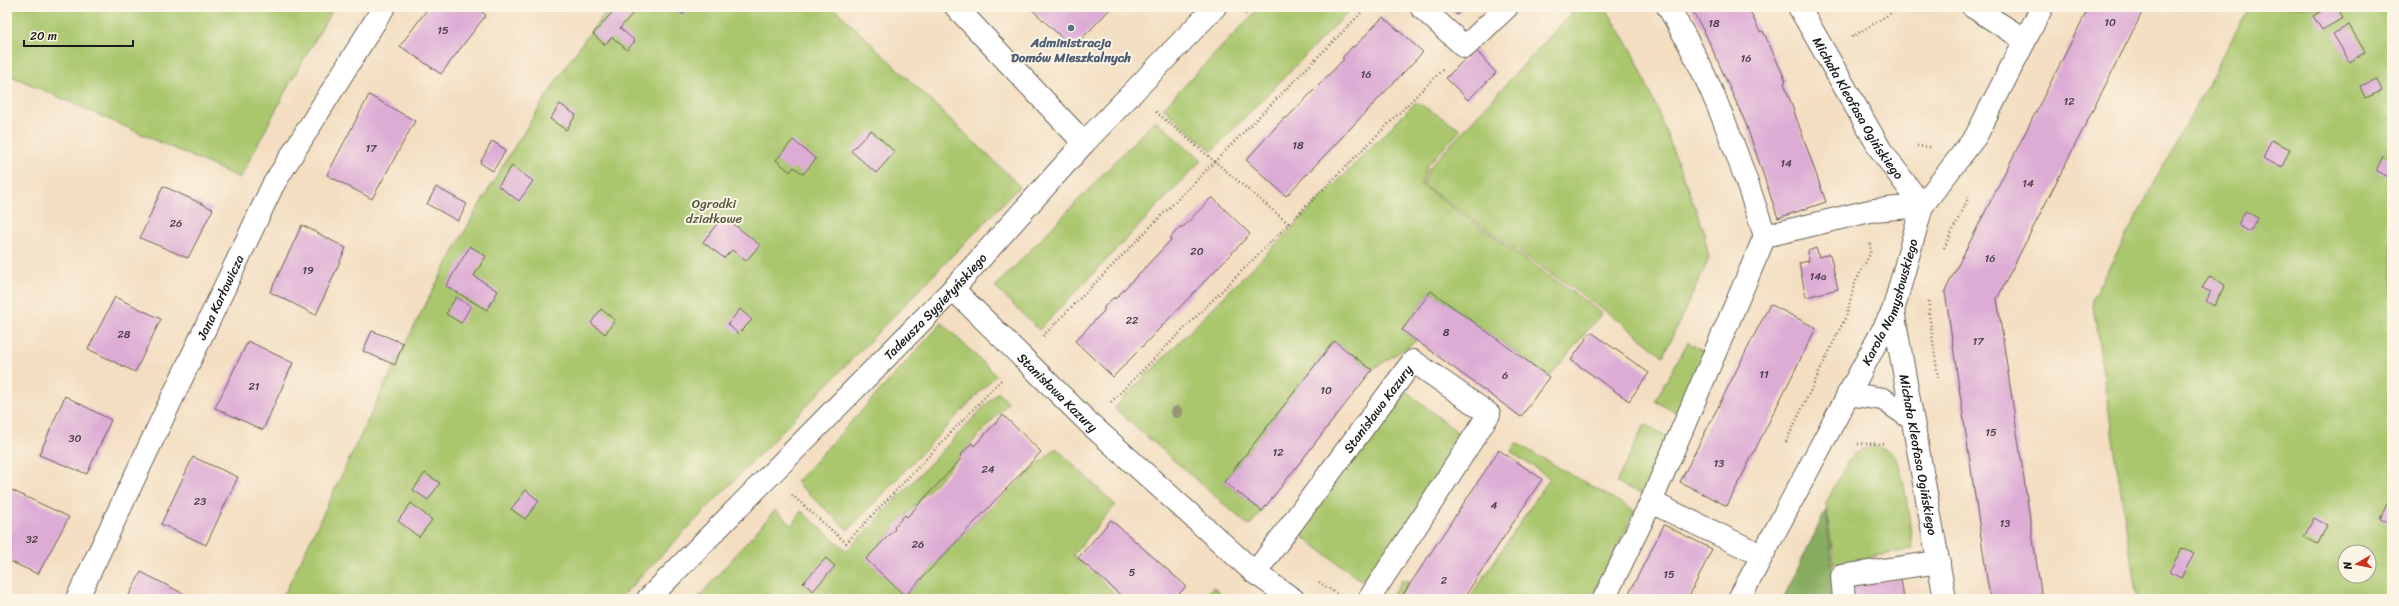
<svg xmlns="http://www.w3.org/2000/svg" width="2399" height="606" font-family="Sriracha,sans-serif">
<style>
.green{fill:#aac76e;stroke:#637245;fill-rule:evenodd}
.forest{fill:#87ac61;stroke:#52643e}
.building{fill:#ddacd5}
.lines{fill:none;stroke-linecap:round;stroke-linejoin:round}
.minor-casing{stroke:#676056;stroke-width:24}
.path{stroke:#676056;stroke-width:2.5;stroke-dasharray:1 3;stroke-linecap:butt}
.minor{stroke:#fff;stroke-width:22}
.tree{fill:#989476}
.service-dot{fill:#5c6f8a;stroke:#fcf5e5;stroke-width:1.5}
.labels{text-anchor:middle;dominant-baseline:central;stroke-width:4;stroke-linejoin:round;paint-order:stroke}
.number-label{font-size:11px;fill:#4c404a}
.service-label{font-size:13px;font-weight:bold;fill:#4e5e75;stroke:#fcf5e5}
.street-label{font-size:13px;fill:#1c1c1c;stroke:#fcf5e5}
.park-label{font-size:13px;fill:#4e5839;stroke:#fcf5e5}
</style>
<rect width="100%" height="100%" fill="#fcf5e5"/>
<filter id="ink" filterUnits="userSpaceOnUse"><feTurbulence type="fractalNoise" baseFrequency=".025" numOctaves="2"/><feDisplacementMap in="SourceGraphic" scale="8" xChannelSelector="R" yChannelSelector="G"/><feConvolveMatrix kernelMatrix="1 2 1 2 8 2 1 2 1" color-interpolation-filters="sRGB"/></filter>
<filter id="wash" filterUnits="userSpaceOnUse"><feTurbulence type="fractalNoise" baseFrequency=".012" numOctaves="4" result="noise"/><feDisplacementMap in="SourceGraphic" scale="16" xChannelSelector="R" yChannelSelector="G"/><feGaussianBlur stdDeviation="0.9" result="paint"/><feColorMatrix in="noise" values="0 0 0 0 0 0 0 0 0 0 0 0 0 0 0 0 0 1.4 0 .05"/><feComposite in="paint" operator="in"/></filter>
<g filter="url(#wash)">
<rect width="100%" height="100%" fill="#f3dec1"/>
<!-- green -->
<path class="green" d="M7,7H334L289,85L240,178L7,74Z
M610,7H833L1020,186L619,599H282C360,440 431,276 527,127C553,86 579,44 610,7Z
M1260,7H1353L1212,151L1163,108Z
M1577,7H1605L1633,52L1656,107L1703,228L1709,259L1663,356L1624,324L1423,185L1429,168Z
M2249,7H2392V599H2137L2092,299ZM2345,552H2369V576H2345Z
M1416,102L1461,129L1427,166L1421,185L1602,313L1549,377L1431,291L1402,330L1416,341L1372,370L1334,341L1224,482L1262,511L1249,526L1114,408Z
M1155,120L1202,160L1039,330L995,287Z
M942,323L996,375L848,530L796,482Z
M1688,342L1711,357L1682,416L1655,401Z
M1406,391L1463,437L1372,579L1360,580L1303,537L1302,526Z
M998,392L1008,403L867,559L905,596L973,524L1056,448L1115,505L1073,555L1121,599H697L775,510L792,525L801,511L847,551Z
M1645,424L1673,440L1646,495L1616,483Z
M1516,443L1635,511L1591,599H1469L1550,478L1511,452Z
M1870,446C1880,446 1888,449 1895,457C1905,469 1910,531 1913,549L1834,564L1826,503L1846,464L1854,453Z
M1402,580L1410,581L1398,599H1389Z
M1213,587L1227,599H1202Z"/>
<!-- forest -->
<path class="forest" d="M1826,510L1836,599H1783Z"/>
<g id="blocks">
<!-- building -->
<path class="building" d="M429,7H475L486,15L441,74L400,46Z
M617,7H631L635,11L620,28L635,41L627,50L612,37L605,45L593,34Z
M648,7H660L655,13Z
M674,7H689L683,15Z
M1029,7H1112L1073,48Z
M1449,7H1465L1457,15Z
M1690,7H1748L1760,32L1763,31L1786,81L1784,83L1826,202L1778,218L1746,124L1706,35Z
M2089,7H2145L1997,299L2042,599H1990L1945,291Z
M2329,7H2337L2343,18L2322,30L2313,16Z
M1383,17L1423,52L1286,196L1246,160L1285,117L1286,119L1344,59L1342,58L1353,46L1354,47Z
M2349,25L2365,52L2350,62L2333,34Z
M1475,49L1496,73L1468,100L1446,78Z
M2377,79L2382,91L2365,98L2360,86Z
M369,95L415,121L372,199L327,175Z
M560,104L576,115L566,130L550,119Z
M871,130L895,152L876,173L851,151Z
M793,140L816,159L803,174L794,167L790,172L776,160Z
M2271,140L2290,149L2282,167L2263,159Z
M492,141L506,150L493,171L480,163Z
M2383,156L2392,161V171L2389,177L2376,171Z
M512,166L533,181L519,201L498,186Z
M163,186L213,209L188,258L140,238Z
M436,187L467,204L458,221L427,204Z
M1212,197L1250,234L1113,377L1075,341L1104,311V307L1114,297L1115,299L1171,240L1170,238L1180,227H1183Z
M2245,211L2258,218L2250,232L2238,225Z
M723,216L760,245L746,261L732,250L724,258L703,242Z
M302,225L346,248L316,315L270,292Z
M470,246L486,256L474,276L498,291L487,310L446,286Z
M1816,248L1819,257L1830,254L1838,289L1806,297L1799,263L1809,261L1808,251Z
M2210,276L2225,285L2214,306L2206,301L2211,292L2202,288Z
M1431,291L1549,377L1521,417L1402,330Z
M115,297L161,319L135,372L88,349Z
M456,297L471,306L461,323L446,314Z
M1770,304L1816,328L1727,506L1680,482Z
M601,309L615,320L605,334L591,323Z
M740,309L752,320L738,334L728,324Z
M372,331L403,343L395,365L363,351Z
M1591,332L1649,373L1629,401L1571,360Z
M248,341L293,363L263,430L215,408Z
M1334,341L1372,370L1262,511L1224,482Z
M65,396L111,420L87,474L39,455Z
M1003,415L1041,452L905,596L866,559L895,529L894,527L905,515L907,517L962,458L960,456L972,443L974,446Z
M1499,450L1542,479L1463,599H1400Z
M193,457L238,477L206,545L161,524Z
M425,473L440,483L428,500L413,490Z
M7,488L69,517L38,574L7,560Z
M526,490L539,501L525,519L511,509Z
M411,503L432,520L419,537L398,521Z
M2387,504L2392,506V524L2380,519Z
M2314,518L2327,525L2318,544L2304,537Z
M1111,520L1186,586L1175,599H1125L1078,558Z
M1664,525L1712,549L1688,599H1626Z
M2182,548L2194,554L2181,578L2169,572Z
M826,558L835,566L813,591L803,583Z
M141,572L184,594L182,599H127Z
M1901,579L1904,599H1853L1851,586Z"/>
</g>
</g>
<g filter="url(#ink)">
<use href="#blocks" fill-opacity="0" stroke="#676056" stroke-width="1"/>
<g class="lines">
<!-- minor casing -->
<g class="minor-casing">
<g id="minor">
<path d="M956,7L1084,143"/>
<path d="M1421,7L1465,47L1507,7"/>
<path d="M1668,7C1712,79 1739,157 1765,236L1874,210L1922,206"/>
<path id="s1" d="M1799,7L1880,149L1922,206"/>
<path d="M1973,7L2025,40"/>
<path id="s2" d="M953,289L1089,423L1255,573L1293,599"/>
<path id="s3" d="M1893,311L1945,599"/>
<path d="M1848,394L1883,399L1912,419"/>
<path d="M1651,502L1761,555"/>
<path id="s4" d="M1255,573L1413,361L1489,414L1369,599"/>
<path id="s5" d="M77,599L273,185L384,7"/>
<path id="s6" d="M648,599L953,289L1084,143L1215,7"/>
<path d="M1604,599L1651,502L1765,236"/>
<path id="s7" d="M1739,599L1893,311L1922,206L1976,136L2042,7"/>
<path d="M1844,599L1842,576L1939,562"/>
</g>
</g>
<!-- path -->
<path class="path" d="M1245,14L1252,7
M1852,37L1901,7
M1156,112L1289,224
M1917,146L1930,147
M1944,248L1969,197
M1929,301V314L1938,377
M1043,336L1367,7
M1111,402L1444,68
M1786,442L1847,314L1854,285L1870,254L1871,241
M1858,444L1886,443
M792,495L846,543L1001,380
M1319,582L1340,596"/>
<!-- minor -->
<use href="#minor" class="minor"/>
</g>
<!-- trees -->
<circle class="tree" cx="1177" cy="412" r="6"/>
</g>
<!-- markers -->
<circle class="service-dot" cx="1071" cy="28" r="4"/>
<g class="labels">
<!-- number labels -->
<g class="number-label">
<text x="2110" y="22">10</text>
<text x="1714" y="23">18</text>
<text x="443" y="30">15</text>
<text x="1746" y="58">16</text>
<text x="1366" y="74">16</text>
<text x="2069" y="101">12</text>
<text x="1298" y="145">18</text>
<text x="371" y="148">17</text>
<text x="1786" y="163">14</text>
<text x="2028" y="183">14</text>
<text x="176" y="223">26</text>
<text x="1197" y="251">20</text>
<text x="1990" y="258">16</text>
<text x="308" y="270">19</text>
<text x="1818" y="276">14a</text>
<text x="1132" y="320">22</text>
<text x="1446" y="332">8</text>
<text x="124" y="334">28</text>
<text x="1978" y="341">17</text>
<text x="1764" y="374">11</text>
<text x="1505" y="375">6</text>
<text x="254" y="386">21</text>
<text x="1326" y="390">10</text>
<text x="1991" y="432">15</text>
<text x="75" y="438">30</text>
<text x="1278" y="452">12</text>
<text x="1719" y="463">13</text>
<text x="988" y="469">24</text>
<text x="200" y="501">23</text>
<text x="1494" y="505">4</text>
<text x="2005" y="523">13</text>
<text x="32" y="539">32</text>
<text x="918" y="544">26</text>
<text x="1132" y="572">5</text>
<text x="1669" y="574">15</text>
<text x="1444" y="580">2</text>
</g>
<!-- service labels -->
<g class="service-label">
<text x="1071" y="42">Administracja<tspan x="1071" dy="15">Domów Mieszkalnych</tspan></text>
</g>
<!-- street labels -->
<g class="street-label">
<text stroke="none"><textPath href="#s1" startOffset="117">Michała Kleofasa Ogińskiego</textPath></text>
<text stroke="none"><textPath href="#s5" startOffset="334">Jana Karłowicza</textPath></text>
<text stroke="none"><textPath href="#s7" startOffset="334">Karola Namysłowskiego</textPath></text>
<text stroke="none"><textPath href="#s6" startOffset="410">Tadeusza Sygietyńskiego</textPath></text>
<text stroke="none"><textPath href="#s2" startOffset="147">Stanisława Kazury</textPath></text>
<text stroke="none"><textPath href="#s4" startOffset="205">Stanisława Kazury</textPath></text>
<text stroke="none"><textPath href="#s3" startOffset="146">Michała Kleofasa Ogińskiego</textPath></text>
</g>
<!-- park labels -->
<g class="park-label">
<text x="714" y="203">Ogrodki<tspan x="714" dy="15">działkowe</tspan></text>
</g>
</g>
<!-- margin -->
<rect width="2399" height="606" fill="none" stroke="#fcf5e5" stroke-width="24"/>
<!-- north arrow -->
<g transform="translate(2357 564) rotate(261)"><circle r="19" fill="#fcf5e5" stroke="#a29e95"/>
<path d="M0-3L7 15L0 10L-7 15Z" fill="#c8321e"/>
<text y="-6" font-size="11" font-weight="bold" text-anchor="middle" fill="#1c1c1c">N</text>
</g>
<!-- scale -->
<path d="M24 40v6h109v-6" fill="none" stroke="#1c1c1c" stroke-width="2"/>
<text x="30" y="40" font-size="12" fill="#1c1c1c" stroke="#fcf5e5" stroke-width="3" paint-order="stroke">20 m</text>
</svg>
